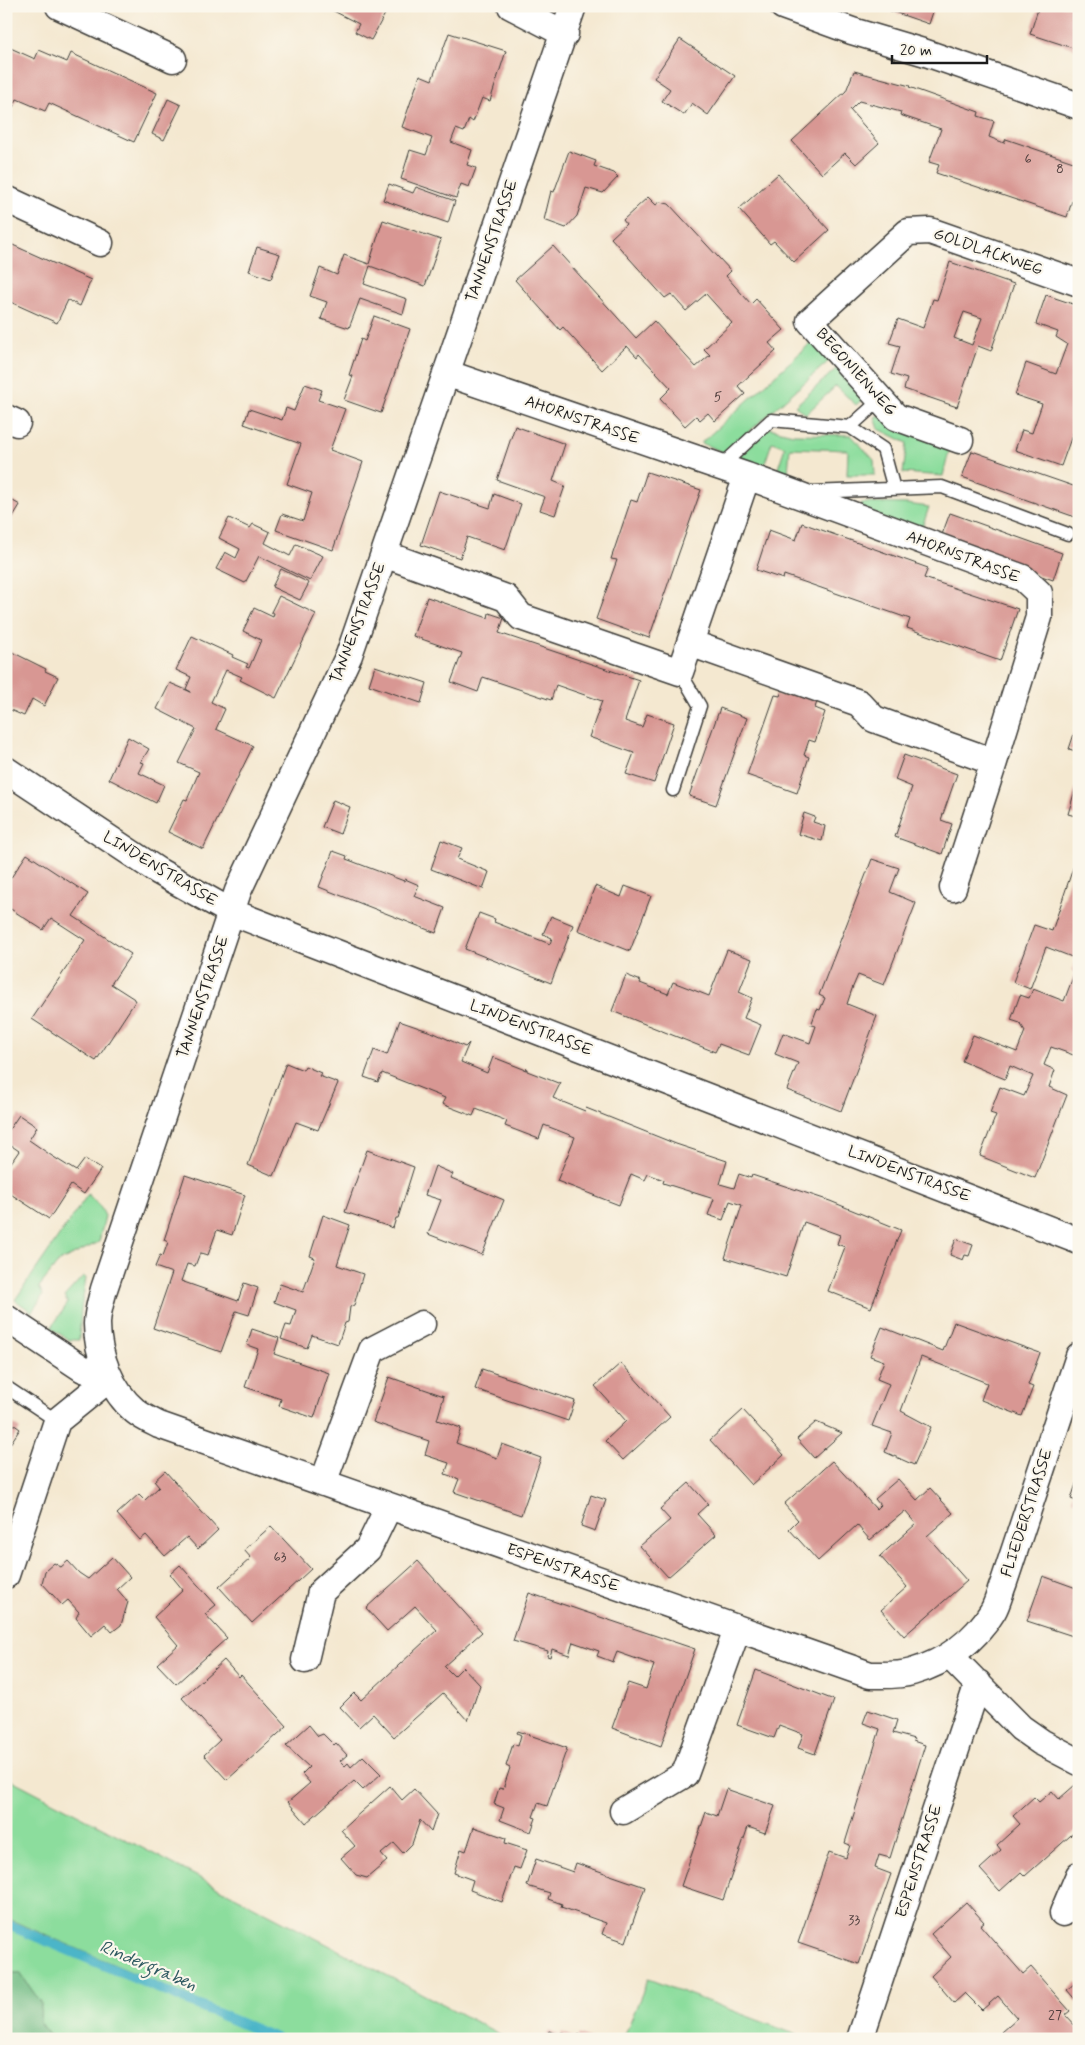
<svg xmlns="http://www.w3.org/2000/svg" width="1085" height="2045" font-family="Mynerve,sans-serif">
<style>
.green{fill:#8cdd9d;stroke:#547c5c}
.forest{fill:#71bc84;stroke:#466c50}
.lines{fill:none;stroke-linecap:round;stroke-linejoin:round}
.stream{stroke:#4bb5c8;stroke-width:10}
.building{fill:#d89793;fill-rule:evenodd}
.service-casing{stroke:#3c3b37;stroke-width:15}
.minor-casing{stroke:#3c3b37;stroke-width:29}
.service{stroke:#fff;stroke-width:12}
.minor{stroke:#fff;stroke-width:26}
.labels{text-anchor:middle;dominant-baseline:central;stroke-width:4.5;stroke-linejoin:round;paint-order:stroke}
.number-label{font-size:14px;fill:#4b3b3a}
.street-label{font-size:16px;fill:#1c1c1c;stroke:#fbf7ec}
.water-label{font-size:18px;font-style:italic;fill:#2f5961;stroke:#fbf7ec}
</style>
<rect width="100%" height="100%" fill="#fbf7ec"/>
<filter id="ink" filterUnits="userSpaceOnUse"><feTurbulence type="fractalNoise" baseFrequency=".02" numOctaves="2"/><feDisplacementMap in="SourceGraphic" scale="10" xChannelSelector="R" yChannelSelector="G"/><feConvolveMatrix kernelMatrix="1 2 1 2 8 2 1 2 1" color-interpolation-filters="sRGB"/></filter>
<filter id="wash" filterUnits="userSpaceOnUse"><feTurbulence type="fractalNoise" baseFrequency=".0096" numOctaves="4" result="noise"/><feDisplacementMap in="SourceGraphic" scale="20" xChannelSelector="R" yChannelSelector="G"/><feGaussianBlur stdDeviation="1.12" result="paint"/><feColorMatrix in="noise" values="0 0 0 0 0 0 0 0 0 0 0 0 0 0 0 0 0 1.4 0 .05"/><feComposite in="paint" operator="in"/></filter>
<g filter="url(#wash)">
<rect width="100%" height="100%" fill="#f4e8d0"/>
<!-- green -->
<path class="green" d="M813,341L830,360L725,453L701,443Z
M837,368L864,398L856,405L836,386L806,414L795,406Z
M879,415L951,443L943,476L903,473L907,443L879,429L875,417Z
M769,428L793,434L851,435L874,460L875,475H847L848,450L790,448L788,473L777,471L785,447L772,442L764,466L738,457Z
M861,503L907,504L929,507L920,534L859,512Z
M88,1194L101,1208L105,1216L99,1242L59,1262L39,1287L43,1295L32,1312L15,1300Z
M83,1276L86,1278L81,1309L79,1340H69L51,1328L68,1303L64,1297Z
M6,1777L509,2039H287L6,1918Z
M6,1928L269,2039H62L49,2035L40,2021L41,2003L20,1973H6Z
M648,1979L808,2039H623Z"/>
<!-- forest -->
<path class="forest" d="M6,1973H20L41,2003L40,2022L49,2035L62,2039H6Z"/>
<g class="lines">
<!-- stream -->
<path class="stream" d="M6,1924L278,2039"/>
</g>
<g id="blocks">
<!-- building -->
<path class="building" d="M324,6H370L385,14L371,40L355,32L359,24Z
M890,6H935L929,24L888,10Z
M1039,6H1079V50L1030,34Z
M449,33L506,51L490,101L482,98L473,122L469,119L464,132L456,129L451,142L472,150L467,165L476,168L469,187L461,184L456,198L401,179L410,150L426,155L432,138L402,127L420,75L432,80Z
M680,39L735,76L708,115L692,103L684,115L662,101L670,89L654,78Z
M6,46L35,59L39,50L67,62L71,53L157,93L134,142L49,103L45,111L17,99L13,107L6,104Z
M854,71L910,86L909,87L979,112L978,116L994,121L989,137L1004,143L1006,139L1079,164V204L1072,201L1067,217L936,173L939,165L929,162L941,129L900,115L901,112L859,101L850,110L879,143L856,164L845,153L822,174L792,141L846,91Z
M168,99L181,105L164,140L152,134Z
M569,151L596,161L594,166L614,173L618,177L603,193L586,188L577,216L566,228L544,220L551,191L554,192Z
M778,174L829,230L794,262L774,241L770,244L739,209Z
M389,184L413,193L416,187L455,201L448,223L383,200Z
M648,197L656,205L660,202L669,204L731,271L726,276L751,304L756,299L784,330L769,343L776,351L738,386L745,394L715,421L708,413L700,420L696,416L685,426L660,399L671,388L639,354L637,357L627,346L602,370L563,327L560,330L515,280L553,246L636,338L654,321L696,367L710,355L704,349L732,323L706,294L686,311L671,294L665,298L611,238L626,224L623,220Z
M383,220L441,240L425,286L370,266L364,284L407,299L403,314L360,299L349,328L321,319L327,302L310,296L320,268L337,275L344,255L369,264Z
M6,242L91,280L80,306L68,300L57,323L6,300Z
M257,247L280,254L271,279L249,271Z
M950,262L1014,284L991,351L978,346L957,407L904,389L907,379L891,374L900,346L889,343L898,319L923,328L933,299L937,300ZM964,312L982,318L972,345L954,338Z
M1046,295L1079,306V416L1061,466L1015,450L1022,430L1032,433L1042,404L1015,395L1026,363L1056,374L1067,344L1056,337L1058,332L1036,324Z
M374,316L410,329L381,413L344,400L353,376L349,375L361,339L365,341Z
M305,384L322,390L318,400L345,409L330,450L363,462L333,550L276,530L282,514L303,521L312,493L287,484L301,444L244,424L249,409L282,420L286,408L294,411Z
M515,426L565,444L553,481L565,486L555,515L540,510L545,497L497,480Z
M972,451L1079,488V504L1075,517L962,477Z
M647,472L701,490L649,638L596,619L617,560L611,559L631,500L637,502Z
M439,491L490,508L494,494L521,504L505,550L467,537L460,558L421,545Z
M6,497L20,505L6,528Z
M950,513L1062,553L1053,580L940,540Z
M229,518L250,528L253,524L270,532L265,543L290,556L296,544L323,556L310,581L259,556L245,583L216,569L225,552L236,558L240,549L219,538Z
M802,523L928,568L924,578L1018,609L1000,661L907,628L910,619L784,575L783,579L756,570L769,530L796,540Z
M281,569L309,583L300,600L272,587Z
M279,596L316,614L276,698L240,680L242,677L226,670L211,702L225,709L216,729L253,746L203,849L168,832L184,799L187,800L199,772L179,763L196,729L157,709L170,683L191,692L186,689L191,677L176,670L192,636L233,655L232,657L248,664L246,667L249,668L261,640L243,631L254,608L273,617L274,613L271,612Z
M427,597L488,618L489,613L504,618L499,633L639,680L625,721L642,727L647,714L674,723L654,783L626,774L634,753L589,737L602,701L556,685L551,700L483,677L478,692L451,682L462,653L413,636Z
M6,649L46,669L45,671L58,677L44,706L32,699L24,716L6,708Z
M375,666L427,683L421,703L369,685Z
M785,683L819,695L815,708L825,712L815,742L809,740L804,755L809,757L797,793L747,775L775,695L780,696Z
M720,708L747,718L716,805L689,796Z
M1079,719V752L1069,749Z
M128,737L149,749L141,762L144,763L139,773L164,785L156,803L109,779Z
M904,755L957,774L941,820L952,824L942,854L895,837L912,787L895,780Z
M1078,780H1079V817L1068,814Z
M333,800L350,807L340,834L322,827Z
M804,813L815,817L813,822L825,826L822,841L798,834Z
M441,840L462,848L457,859L489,872L483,889L431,869Z
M1079,850V1057L1051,1047L1044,1065L1055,1070L1049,1087L1067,1095L1035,1178L980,1156L996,1115L990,1113L1000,1087L1024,1096L1033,1076L1010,1066L1005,1079L962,1061L973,1035L1017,1052L1025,1031L1020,1023L1011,1020L1020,995L1029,998L1033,989L1064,1001L1075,972L1072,971L1077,959L1046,947L1030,989L1013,982L1034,925L1052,931Z
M333,851L347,856L346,859L404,881L405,879L419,885L414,896L445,908L436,933L319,887Z
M27,854L88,894L73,916L131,954L111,984L136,1000L96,1061L32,1019L85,940L51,918L43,930L6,906V885Z
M872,859L899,868L890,892L916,903L884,985L858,975L852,989L847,1004L877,1016L841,1111L787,1090L798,1063L775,1054L783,1033L810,1043L816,1026L811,1025L817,1009L820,1010L825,998L819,995Z
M595,886L621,897L625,886L651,896L630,951L578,930Z
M479,913L495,919L494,922L550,944L552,938L543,934L551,916L573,925L551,983L465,949Z
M727,950L752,959L739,992L752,998L744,1018L761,1025L749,1055L719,1044L715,1052L612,1011L626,975L641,981L640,983L668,994L673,982L709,996Z
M400,1020L402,1022L434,1033L465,1047L469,1043L461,1062L487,1073L493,1057L526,1070L527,1068V1071L558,1083L561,1082L553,1098L585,1111L586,1108L676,1144L727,1161L720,1184L734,1188L739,1174L751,1178L752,1175L830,1201L901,1230L871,1308L828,1291L845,1247L837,1244L840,1235L804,1222L786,1277L725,1258L742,1205L730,1201L723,1220L708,1215L714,1199L663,1183L664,1180L648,1174L645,1180L631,1174L619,1205L557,1181L575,1137L544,1125L539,1139L505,1126L507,1121L476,1109L473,1116L442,1104L445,1098L382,1073L378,1082L364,1077L374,1050L387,1055Z
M286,1063L303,1070L305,1066L321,1073L319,1076L338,1083L318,1130L296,1122L274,1176L248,1165Z
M19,1115L37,1127L29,1140L52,1156L76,1171L85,1159L101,1169L84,1194L71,1185L49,1219L6,1191V1170L19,1151L6,1142V1134Z
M367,1150L414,1167L398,1218H396L393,1228L345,1212Z
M435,1166L453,1174L451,1178L504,1200L482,1255L428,1234L441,1200L425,1195Z
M185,1175L245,1195L232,1235L217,1230L208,1255L200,1253L195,1266L187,1264L181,1281L238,1301L244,1283L258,1288L249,1315L236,1311L221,1352L153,1328L172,1273L155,1267L160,1255L163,1256L168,1242L164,1240Z
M323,1215L350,1225L337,1265L363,1274L354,1305L350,1307L348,1322L345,1323L338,1344L312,1335L307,1348L281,1339L286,1325L291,1326L296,1310L274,1302L280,1284L303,1292L315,1258L310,1256Z
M956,1239L973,1245L969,1256L965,1255L963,1260L950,1255Z
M954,1322L1040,1353L1028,1385L1033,1387L1022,1416L981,1400L987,1383L921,1357L901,1411L931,1427L914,1465L885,1452L892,1433L872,1426L889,1384L877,1379L884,1361L870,1356L882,1327L943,1351Z
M252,1329L279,1338L274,1354L329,1373L314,1418L279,1406L281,1399L245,1387L258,1349L247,1345Z
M621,1363L670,1417L623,1460L605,1441L626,1421L595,1386Z
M482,1369L575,1401L568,1421L475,1389Z
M389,1377L444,1396L437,1420L461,1428L456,1443L497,1458L502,1444L541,1458L521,1515L454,1492L459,1479L445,1474L449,1463L425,1455L429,1441L373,1422Z
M743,1410L784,1455L751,1485L710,1440Z
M6,1419L20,1429L6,1450Z
M816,1422L842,1433L814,1458L797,1439Z
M832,1461L876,1509L880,1505L875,1499L898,1479L917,1500L930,1488L953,1513L927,1536L967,1581L904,1636L881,1610L907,1587L880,1556L916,1524L905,1511L870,1540L857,1525L818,1561L789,1529L798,1520L784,1504Z
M165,1471L218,1530L198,1549L187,1537L165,1556L146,1535L140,1540L117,1514L139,1494L145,1500L159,1487L154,1481Z
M1078,1478H1079V1502L1071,1499Z
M689,1483L708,1504L697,1514L716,1535L668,1577L640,1546L670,1520L660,1509Z
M591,1495L606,1500L595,1531L581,1526Z
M271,1526L311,1569L252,1623L219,1587L251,1558L244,1550Z
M112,1557L130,1577L117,1589L128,1602L121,1625L112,1632L105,1624L91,1636L76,1618L79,1612L68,1600L62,1605L42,1583L45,1571L54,1563L61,1567L68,1561L79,1573L88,1579Z
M418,1561L482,1632L444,1666L454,1676L463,1667L480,1685L468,1721L443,1693L394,1737L373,1714L359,1727L340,1707L354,1693L361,1700L437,1630L415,1606L387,1631L366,1608Z
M180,1565L216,1605L205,1614L227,1638L176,1684L157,1664L178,1645L154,1617L183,1590L170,1574Z
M1043,1576L1079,1589V1638L1027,1621Z
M529,1593L695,1649L661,1746L612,1728L628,1683L646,1689L654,1665L617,1652L613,1662L597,1656L599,1651L573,1642L569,1655L552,1649L550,1657L547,1656L548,1651L513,1641Z
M224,1660L239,1677L241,1675L287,1726L227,1780L204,1755L220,1740L182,1698Z
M756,1670L834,1700L815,1754L798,1748L803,1734L779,1725L774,1738L737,1725Z
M868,1710L897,1720L893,1733L914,1739L913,1741L925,1745L890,1858L879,1855L875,1868L891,1874L859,1964L798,1943L829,1852L846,1858L850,1845L845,1843L880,1729L863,1723Z
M309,1725L318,1736L323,1734L334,1745L336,1743L347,1755L340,1761L345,1766L348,1763L351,1767L363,1756L381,1774L363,1790L354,1781L306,1823L288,1802L310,1783L302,1774L309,1767L286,1746Z
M518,1731L567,1748L547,1806L538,1803L533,1817L536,1818L531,1832L500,1820L504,1808L494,1804L499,1788L503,1789L510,1768L506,1766L513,1744L518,1746L521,1735L517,1733Z
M1075,1785L1079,1790V1814L1075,1817L1079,1821V1828L1025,1876L1021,1872L1000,1891L980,1869L1001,1850L997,1845L1020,1824L1013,1816L1034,1797L1039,1802L1052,1791L1059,1799Z
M390,1786L402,1800L414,1789L437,1814L431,1832L420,1820L412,1844L403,1853L394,1843L381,1854L387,1861L367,1878L356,1875L341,1858L355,1846L341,1830Z
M726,1789L775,1806L765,1833L748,1827L723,1900L681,1886L706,1812L717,1816Z
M474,1827L506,1838L505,1843L527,1850L520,1869L514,1867L502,1902L470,1890L473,1880L454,1873L461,1849L466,1851Z
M536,1859L573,1872L576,1863L645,1887L626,1942L602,1934L606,1923L561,1907L562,1904L548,1899L550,1893L527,1886Z
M966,1902L984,1922L980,1925L1023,1974L1031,1967L1070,2011L1065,2015L1079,2030V2037L1077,2039H1007L1001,2032L1017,2018L998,1996L982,2010L965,1993L954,2003L931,1976L951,1957L931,1934Z
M1076,1982L1079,1985V2004L1067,1990Z
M549,2031L560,2036L562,2032L577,2039L579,2034L590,2039H545Z"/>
</g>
</g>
<g filter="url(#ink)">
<use href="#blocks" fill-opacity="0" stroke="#3c3b37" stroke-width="1"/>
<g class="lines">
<!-- service casing -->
<g class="service-casing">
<path id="service" d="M850,427L880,400
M720,467L771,420L850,427L883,449L894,489
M811,492L942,487L1068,534
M673,790L700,706L680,672
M6,1387L57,1421"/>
</g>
<!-- minor casing -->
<g class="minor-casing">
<path id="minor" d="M59,6L173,59
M511,6L565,34
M573,6L349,655L238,891L104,1289C101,1300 97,1313 97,1324C97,1354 111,1391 135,1411C142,1417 151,1421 159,1425L870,1675C884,1675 899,1676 912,1672C946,1662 975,1641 993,1611C998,1602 1000,1592 1004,1582L1079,1356
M783,6L852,31L926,53L1079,106
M6,199L100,243
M446,373L747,476L1023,578L1039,593V617L994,762L953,888
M6,418L17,423
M960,440L896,417L810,321L908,232L930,231L1079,283
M384,554L506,598L521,617L680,672L747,476
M690,643L859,703L874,719L994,762
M6,770L158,871L231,912L1079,1241
M6,1318L83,1369L110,1378
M323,1483L372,1350L422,1324
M6,1575L57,1421L110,1378
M950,1656L1021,1728L1041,1742L1079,1762
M305,1660L321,1592L368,1549L389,1506
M623,1811L685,1774L737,1630
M1063,1913L1079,1875
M860,2039L978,1683"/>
</g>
<!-- service -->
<use href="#service" class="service"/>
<!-- minor -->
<use href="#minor" class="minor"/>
</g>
</g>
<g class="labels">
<!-- number labels -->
<g class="number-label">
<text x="1028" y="159">6</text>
<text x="1060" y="169">8</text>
<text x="718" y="397">5</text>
<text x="280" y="1557">63</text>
<text x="854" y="1920">33</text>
<text x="1055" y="2015">27</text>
</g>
<!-- street labels -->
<g class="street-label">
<text transform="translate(492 241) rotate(-71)">TANNENSTRASSE</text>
<text transform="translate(988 252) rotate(19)">GOLDLACKWEG</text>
<text transform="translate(856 372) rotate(48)">BEGONIENWEG</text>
<text transform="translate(582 420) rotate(19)">AHORNSTRASSE</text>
<text transform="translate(963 557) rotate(21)">AHORNSTRASSE</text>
<text transform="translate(358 623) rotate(-69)">TANNENSTRASSE</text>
<text transform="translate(160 869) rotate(31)">LINDENSTRASSE</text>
<text transform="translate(203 997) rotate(-71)">TANNENSTRASSE</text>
<text transform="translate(531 1028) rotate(21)">LINDENSTRASSE</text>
<text transform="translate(909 1174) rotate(21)">LINDENSTRASSE</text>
<text transform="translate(1027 1513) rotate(-72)">FLIEDERSTRASSE</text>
<text transform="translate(563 1568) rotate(19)">ESPENSTRASSE</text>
<text transform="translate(919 1861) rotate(-72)">ESPENSTRASSE</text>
</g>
<!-- water labels -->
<g class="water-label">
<text transform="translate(148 1966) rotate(23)">Rindergraben</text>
</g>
</g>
<!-- margin -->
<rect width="1085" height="2045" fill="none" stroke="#fbf7ec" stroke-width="25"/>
<!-- scale -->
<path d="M892 55v8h95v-8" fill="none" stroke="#1c1c1c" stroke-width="2.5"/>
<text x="900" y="55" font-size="15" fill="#1c1c1c" stroke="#fbf7ec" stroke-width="4" paint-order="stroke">20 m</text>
</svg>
